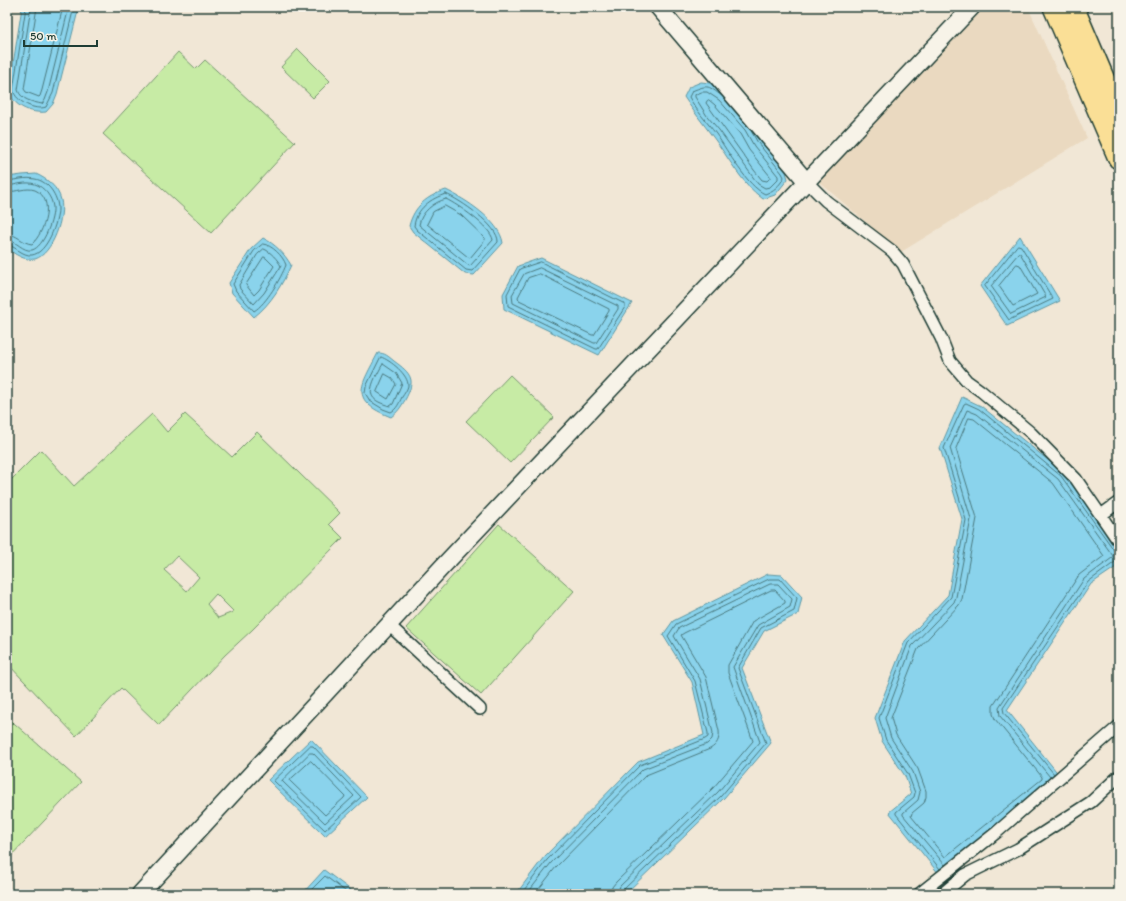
<svg xmlns="http://www.w3.org/2000/svg" width="1126" height="901" font-family="Itim,sans-serif">
<style>
.built{fill:#ead9c0}
.green{fill:#c7eba5;stroke:#73946c;fill-rule:evenodd}
.water{fill:#8ad3ec;stroke:#5f97a2}
.lines{fill:none;stroke-linecap:round;stroke-linejoin:round}
.shore{stroke:#4a797e;stroke-width:1}
.street-casing{stroke:#1f3d34;stroke-width:14}
.secondary-casing{stroke:#1f3d34;stroke-width:19}
.highway-casing{stroke:#1f3d34;stroke-width:24}
.street{stroke:#f7f3e8;stroke-width:11}
.secondary{stroke:#f7f3e8;stroke-width:16}
.highway{stroke:#fadf96;stroke-width:21}
</style>
<rect width="100%" height="100%" fill="#f1e7d6"/>
<filter id="ink" filterUnits="userSpaceOnUse"><feTurbulence type="fractalNoise" baseFrequency=".025" numOctaves="2"/><feDisplacementMap in="SourceGraphic" scale="8" xChannelSelector="R" yChannelSelector="G"/><feConvolveMatrix kernelMatrix="1 2 1 2 8 2 1 2 1" color-interpolation-filters="sRGB"/></filter>
<g filter="url(#ink)">
<!-- built -->
<path class="built" d="M985,7H1028L1087,138L901,252L818,181Z"/>
<!-- green -->
<path class="green" d="M298,49L330,81L313,98L281,67Z
M178,52L196,69L205,60L295,142L211,233L103,134Z
M510,375L554,417L510,463L466,421Z
M152,414L167,432L185,414L232,457L257,432L340,513L329,524L343,538L252,630L225,655L159,725L121,688L76,736L7,663V484L41,450L74,486ZM177,556L199,577L187,591L164,570ZM216,594L233,611V612L218,618L207,604Z
M499,524L574,591L481,695L406,628Z
M7,717L81,782L7,860Z"/>
<!-- water -->
<path class="water" d="M22,7H79L57,94L53,104L46,112C31,114 12,106 9,90Z
M701,82L710,83L725,93L753,125L761,141L786,172L788,179L775,195L763,199C741,183 729,158 713,137C703,123 693,111 684,97L689,87Z
M36,174C47,179 58,187 61,200C65,216 53,254 35,259C25,261 14,254 7,248V177L22,175Z
M446,190C465,199 500,221 503,243L474,275L465,274L413,232L409,226C414,206 427,196 446,190Z
M1020,236L1060,301L1007,326L980,286Z
M263,238C275,244 284,253 291,265C283,283 271,304 254,317L232,293L229,283L251,249Z
M541,258L632,303L599,355L504,309L503,294L518,266Z
M378,353C385,353 388,356 394,361C412,374 416,380 405,400C401,407 398,412 391,417C348,400 361,386 378,353Z
M962,397L981,406L1064,473L1119,550V565L1091,584L1007,710L1064,781L943,879L889,812L911,794L905,776L882,741L875,718L905,641L948,595L962,519L940,448Z
M768,574L782,575L802,597L798,614L764,631L742,668L771,743L724,798L625,894H516L544,857L638,762L704,735L692,682L663,635L673,621Z
M311,739L367,797L325,836L268,780Z
M324,870L356,894H302Z"/>
<g class="lines">
<!-- shore -->
<path class="shore" d="M26,7L13,90C16,102 35,111 46,107L53,93L74,7
M31,7L18,90C21,100 33,102 42,104L45,100L48,92L69,7
M37,7L24,89L26,92L39,97L40,96L42,90L63,7
M702,92H707L719,100L745,130L754,146L778,176V179L770,187L765,188L758,184L719,130L707,116L695,97V95Z
M722,96C708,86 709,84 692,91L689,97C696,110 707,122 716,134C728,151 747,186 765,194C773,191 780,186 784,177L782,173L758,143L750,129
M709,100L715,105L740,134L749,150L770,176V178L767,181L762,180L754,170L706,103L707,101Z
M7,181C16,180 26,177 35,179C48,181 58,196 58,209C58,222 47,253 32,255C22,256 16,246 7,245
M7,186C16,185 26,181 35,184C44,187 52,197 53,207C54,218 44,247 32,250C23,252 16,240 7,240
M7,192C16,192 26,187 35,190C56,199 44,233 32,244C22,243 17,234 7,234
M446,194C460,200 499,226 498,242L472,271L466,270L417,230L414,226C416,209 431,198 446,194Z
M446,199C458,205 491,227 493,240L470,266L468,265L419,225C421,212 434,202 446,199Z
M445,206L461,215L485,238V240L470,258L468,257L427,224L433,212Z
M263,244C272,245 283,256 286,265C281,278 266,304 254,311L236,291L233,284L254,251Z
M1018,245L1021,246L1053,299L1009,320L985,286Z
M264,249C270,251 278,260 281,266L264,293L254,304L240,289L239,285L257,255Z
M1020,253L1046,297L1011,314L991,286L1018,254Z
M264,257L266,258L274,266L259,290L254,295L246,285Z
M541,262L625,304V307L598,349H596L508,306L507,294L520,269Z
M1017,264L1020,265L1037,294L1013,306L999,286Z
M540,268L618,306V309L596,343H594L513,303L512,295L524,274Z
M540,274L609,309V311L594,335H592L519,300L518,297L528,278Z
M381,357C390,360 409,375 408,386C407,390 404,394 402,397C399,403 397,409 391,412L383,409L370,401L365,393L366,387Z
M383,364L396,373L402,383L393,404L390,406C372,401 367,396 375,378C378,374 380,368 383,364Z
M385,374L392,378L396,384L388,399L377,392Z
M969,418L974,419L1053,483L1104,556L1079,575L993,706V714L995,719L1042,777V779L945,857L911,816L912,813L924,803L926,797V791L918,769L896,735L891,718L918,649L959,605L962,599L977,518L956,449Z
M310,746H313L361,797L325,830L274,781Z
M310,753H313L354,796L325,823L282,781Z
M311,761L345,796L344,798L325,815L290,781L291,779Z
M1054,774L1004,713L1003,708L1088,582L1115,562H1119
M945,865L903,815V813L918,800L920,792L913,772L891,738L885,718L912,646L954,602L956,597L971,519L950,448L967,410L977,414L1058,479L1113,556L1112,558L1084,579L999,707L1000,716L1050,777
M940,869L896,814V812L914,797L915,793L908,774L886,740L879,718L908,643L951,597L966,520L944,448L964,404L966,403L979,409L1061,476L1114,550L1119,552
M307,894L325,876L349,894
M521,894L547,860L640,765L705,739L708,737V733L695,681L668,636L676,624L769,579H780L797,598L794,611L761,628L738,668L766,743L721,796L624,889L623,894
M527,894L551,863L643,769L707,744L712,739L713,733L700,679L674,636L679,628L770,584H778L792,599L790,607L758,625L733,667L760,742L718,792L620,886L617,894
M535,894L556,867L646,775L710,749C717,745 720,739 719,731L706,677L681,635L684,633L771,590H775L785,601V603L753,621L728,665V673L753,741L713,788L616,882L612,887L611,894"/>
<!-- street casing -->
<g class="street-casing">
<path id="street" d="M806,181L826,201L892,251L903,264L941,338L950,361L967,381L981,391L1031,433L1076,479L1119,542
M1101,515L1119,502
M389,625L480,709
M919,894L997,832L1119,726
M942,894L965,875L1018,849L1091,802L1119,776"/>
</g>
<!-- secondary casing -->
<g class="secondary-casing">
<path id="secondary" d="M658,7L806,181
M140,894L443,566L972,7"/>
</g>
<!-- highway casing -->
<g class="highway-casing">
<path id="highway" d="M1054,7L1119,158
M1073,7L1119,115"/>
</g>
<!-- street -->
<use href="#street" class="street"/>
<!-- secondary -->
<use href="#secondary" class="secondary"/>
<!-- highway -->
<use href="#highway" class="highway"/>
</g>
</g>
<!-- margin -->
<rect width="1126" height="901" fill="none" stroke="#f7f3e8" stroke-width="24"/>
<rect x="12" y="12" width="1102" height="877" fill="none" stroke="#1f3d34" stroke-width="1.5" filter="url(#ink)"/>
<!-- scale -->
<path d="M24 40v6h73v-6" fill="none" stroke="#1f3d34" stroke-width="2"/>
<text x="30" y="40" font-size="12" fill="#1f3d34" stroke="#f7f3e8" stroke-width="3" paint-order="stroke">50 m</text>
</svg>
